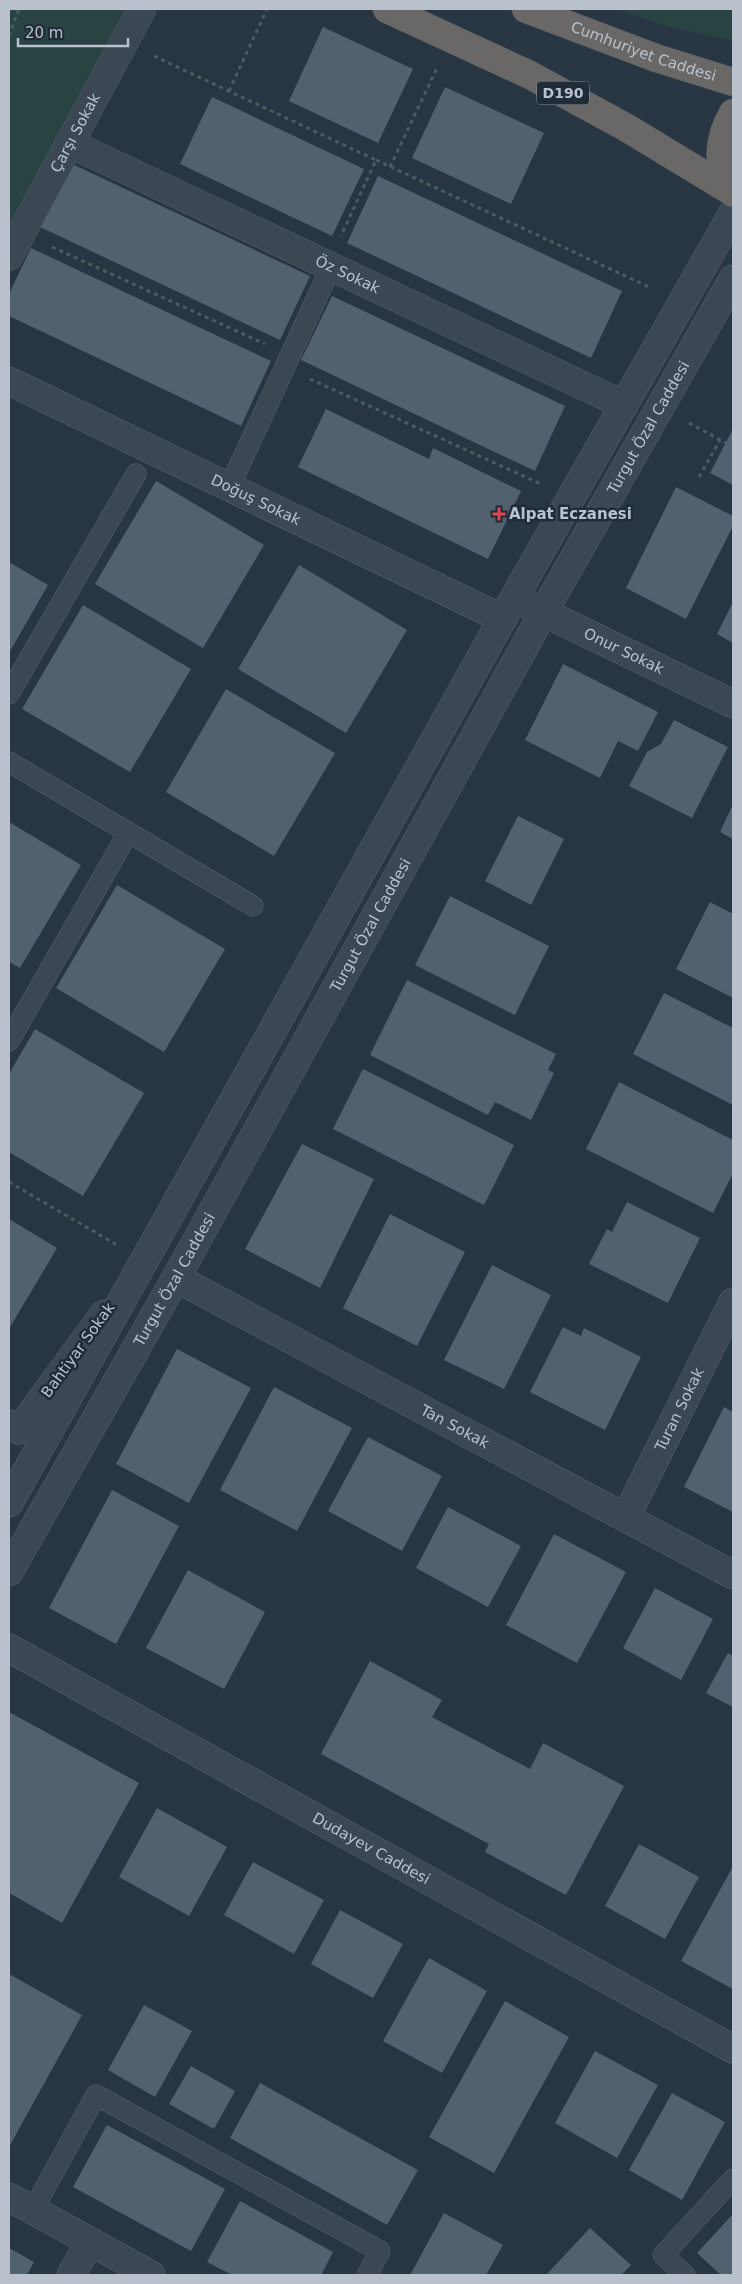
<svg xmlns="http://www.w3.org/2000/svg" width="742" height="2284" font-family="'DejaVu Sans',sans-serif">
<style>
.green{fill:#294343}
.building{fill:#52616f}
.lines{fill:none;stroke-linecap:round;stroke-linejoin:round}
.service-casing{stroke:#5a656f;stroke-width:21}
.minor-casing{stroke:#5a656f;stroke-width:29}
.tertiary-casing{stroke:#5a656f;stroke-width:29}
.trunk-casing{stroke:#46525c;stroke-width:29}
.path{stroke:#475f5f;stroke-width:3;stroke-dasharray:4 4;stroke-linecap:butt}
.service{stroke:#3b4752;stroke-width:20}
.minor{stroke:#3b4752;stroke-width:28}
.tertiary{stroke:#3b4752;stroke-width:28}
.trunk{stroke:#696866;stroke-width:28}
.health-dot{fill:#e0444e;stroke:#202c37;stroke-width:2}
.labels{text-anchor:middle;dominant-baseline:central;stroke-width:5;stroke-linejoin:round;paint-order:stroke}
.shield{fill:#202c37;stroke:#8b959f;stroke-width:1}
.shield-label{font-size:14px;font-weight:bold;fill:#b9c2cc}
.street-label{font-size:15px;fill:#b9c2cc;stroke:#202c37}
.poi-label{font-size:15px;font-weight:bold;fill:#b9c2cc;stroke:#202c37;text-anchor:start}
</style>
<rect width="100%" height="100%" fill="#273642"/>
<!-- green -->
<path class="green" d="M9,9H142L9,256Z
M617,9H733V41L665,26Z"/>
<!-- building -->
<path class="building" d="M323,27L413,69L378,143L289,101Z
M445,87L544,133L511,204L412,158Z
M212,97L364,169L332,236L180,164Z
M70,163L310,276L280,340L40,227Z
M378,176L622,291L591,358L347,243Z
M31,248L271,361L241,426L9,316V294Z
M332,296L565,406L535,471L301,360Z
M326,409L429,459L433,448L521,491L488,559L298,467Z
M733,429V485L710,473Z
M156,481L264,545L203,648L95,584Z
M676,487L733,516V526L686,619L626,588Z
M9,562L48,585L9,653Z
M299,565L407,630L346,733L238,669Z
M733,602V643L717,634Z
M83,605L191,669L130,772L22,709Z
M563,664L658,712L638,751L618,741L600,778L525,740Z
M226,689L335,753L274,856L166,792Z
M674,720L728,747L692,818L629,786L647,752L661,744Z
M733,804V839L720,832Z
M518,816L564,839L531,905L485,881Z
M9,822L81,865L20,968L9,962Z
M117,885L225,949L164,1052L56,988Z
M450,896L549,946L515,1015L415,965Z
M710,902L733,914V998L676,969Z
M407,980L556,1054L548,1070L554,1073L531,1120L495,1102L488,1115L370,1055Z
M664,993L733,1028V1105L633,1054Z
M35,1029L144,1093L83,1196L9,1152V1074Z
M363,1069L514,1145L484,1205L333,1129Z
M619,1082L733,1140V1173L713,1213L586,1149Z
M302,1144L374,1179L320,1288L245,1249Z
M627,1202L700,1238L668,1303L589,1264L607,1229L612,1232Z
M390,1214L465,1252L417,1346L343,1308Z
M9,1219L57,1248L9,1329Z
M492,1265L551,1295L504,1389L444,1360Z
M563,1327L581,1336L584,1328L641,1357L605,1430L530,1392Z
M177,1349L251,1388L189,1503L116,1464Z
M274,1387L352,1428L297,1531L220,1490Z
M724,1407L733,1412V1512L684,1487Z
M368,1437L442,1476L402,1551L328,1511Z
M112,1490L179,1526L116,1644L49,1608Z
M448,1507L521,1546L488,1607L416,1568Z
M554,1534L626,1572L577,1663L506,1625Z
M188,1570L265,1612L224,1689L146,1648Z
M655,1588L713,1619L681,1680L623,1648Z
M728,1653L733,1656V1707L706,1693Z
M370,1661L442,1700L432,1717L530,1769L543,1743L624,1786L566,1895L485,1852L489,1844L321,1754Z
M9,1712L139,1783L62,1923L9,1893Z
M157,1808L227,1847L189,1916L119,1877Z
M639,1844L699,1877L665,1939L605,1906Z
M253,1862L324,1900L294,1954L224,1915Z
M732,1868L733,1869V1989L681,1961Z
M340,1910L403,1944L373,1998L311,1964Z
M429,1958L487,1991L442,2073L383,2041Z
M9,1974L82,2015L9,2147Z
M505,2001L569,2037L494,2173L429,2137Z
M144,2005L192,2031L155,2097L108,2070Z
M595,2051L658,2085L617,2158L555,2123Z
M191,2066L235,2091L214,2129L169,2104Z
M260,2083L418,2170L387,2225L230,2138Z
M672,2093L725,2122L682,2200L629,2170Z
M107,2125L225,2189L191,2251L73,2187Z
M240,2201L333,2252L321,2275H232L207,2262Z
M444,2213L503,2245L486,2275H410Z
M733,2214V2275H721L697,2253Z
M590,2228L631,2265L621,2275H546Z
M9,2248L34,2262L27,2275H9Z"/>
<g class="lines">
<!-- service casing -->
<g class="service-casing">
<path id="service" d="M229,488L331,267
M9,694L136,474
M9,762L253,906
M9,1041L128,833
M33,2210L96,2095L380,2251L367,2275
M685,2275L663,2255L733,2179"/>
</g>
<!-- minor casing -->
<g class="minor-casing">
<g id="minor">
<path id="s1" d="M69,143L624,405"/>
<path id="s2" d="M9,256L142,9"/>
<path id="s3" d="M9,381L503,619"/>
<path id="s4" d="M514,598L733,704"/>
<path id="s5" d="M176,1278L733,1575"/>
<path d="M9,1424L19,1430L104,1314"/>
<path id="s6" d="M626,1517L733,1302"/>
<path id="s7" d="M9,1648L733,2049"/>
<path d="M9,2197L151,2275"/>
<path d="M71,2275L90,2242"/>
</g>
</g>
<!-- tertiary casing -->
<g class="tertiary-casing">
<g id="tertiary">
<path d="M9,1503L514,598L733,213"/>
<path id="s8" d="M9,1572L176,1278L543,613L733,279"/>
</g>
</g>
<!-- trunk casing -->
<g class="trunk-casing">
<g id="trunk">
<path d="M387,9L530,75L627,128L731,191"/>
<path id="s9" d="M526,9L656,58L733,82"/>
<path d="M733,113C718,138 715,169 733,193"/>
</g>
</g>
<!-- path -->
<path class="path" d="M9,36L19,9
M733,41V39
M154,56L376,160L341,236
M229,91L267,9
M376,160L649,287
M390,167L437,68
M52,247L265,344
M310,379L541,484
M689,423L726,443
M699,477L720,440
M9,1182L117,1245"/>
<!-- service -->
<use href="#service" class="service"/>
<!-- minor -->
<use href="#minor" class="minor"/>
<!-- tertiary -->
<use href="#tertiary" class="tertiary"/>
<!-- trunk -->
<use href="#trunk" class="trunk"/>
</g>
<!-- markers -->
<path class="health-dot" d="M496.5 506.5h5v5h5v5h-5v5h-5v-5h-5v-5h5z"/>
<g class="labels">
<!-- shield labels -->
<rect class="shield" x="537" y="81.5" width="52" height="23" rx="4"/>
<g class="shield-label">
<text x="563" y="93">D190</text>
</g>
<!-- street labels -->
<g class="street-label">
<text stroke="none"><textPath href="#s9" startOffset="125">Cumhuriyet Caddesi</textPath></text>
<text stroke="none"><textPath href="#s2" startOffset="140">Çarşı Sokak</textPath></text>
<text stroke="none"><textPath href="#s1" startOffset="308">Öz Sokak</textPath></text>
<text stroke="none"><textPath href="#s8" startOffset="1311">Turgut Özal Caddesi</textPath></text>
<text stroke="none"><textPath href="#s3" startOffset="274">Doğuş Sokak</textPath></text>
<text stroke="none"><textPath href="#s4" startOffset="122">Onur Sokak</textPath></text>
<text stroke="none"><textPath href="#s8" startOffset="741">Turgut Özal Caddesi</textPath></text>
<text stroke="none"><textPath href="#s8" startOffset="336">Turgut Özal Caddesi</textPath></text>
<text transform="translate(78 1350) rotate(-54)">Bahtiyar Sokak</text>
<text stroke="none"><textPath href="#s6" startOffset="120">Turan Sokak</textPath></text>
<text stroke="none"><textPath href="#s5" startOffset="316">Tan Sokak</textPath></text>
<text stroke="none"><textPath href="#s7" startOffset="414">Dudayev Caddesi</textPath></text>
</g>
<!-- poi labels -->
<g class="poi-label">
<text x="509" y="514">Alpat Eczanesi</text>
</g>
</g>
<!-- border -->
<rect width="742" height="2284" fill="none" stroke="#b9c2cc" stroke-width="20"/>
<!-- scale -->
<path d="M18 38v8h110v-8" fill="none" stroke="#b9c2cc" stroke-width="2.5"/>
<text x="25" y="38" font-size="15" fill="#b9c2cc" stroke="#202c37" stroke-width="4" paint-order="stroke">20 m</text>
</svg>
